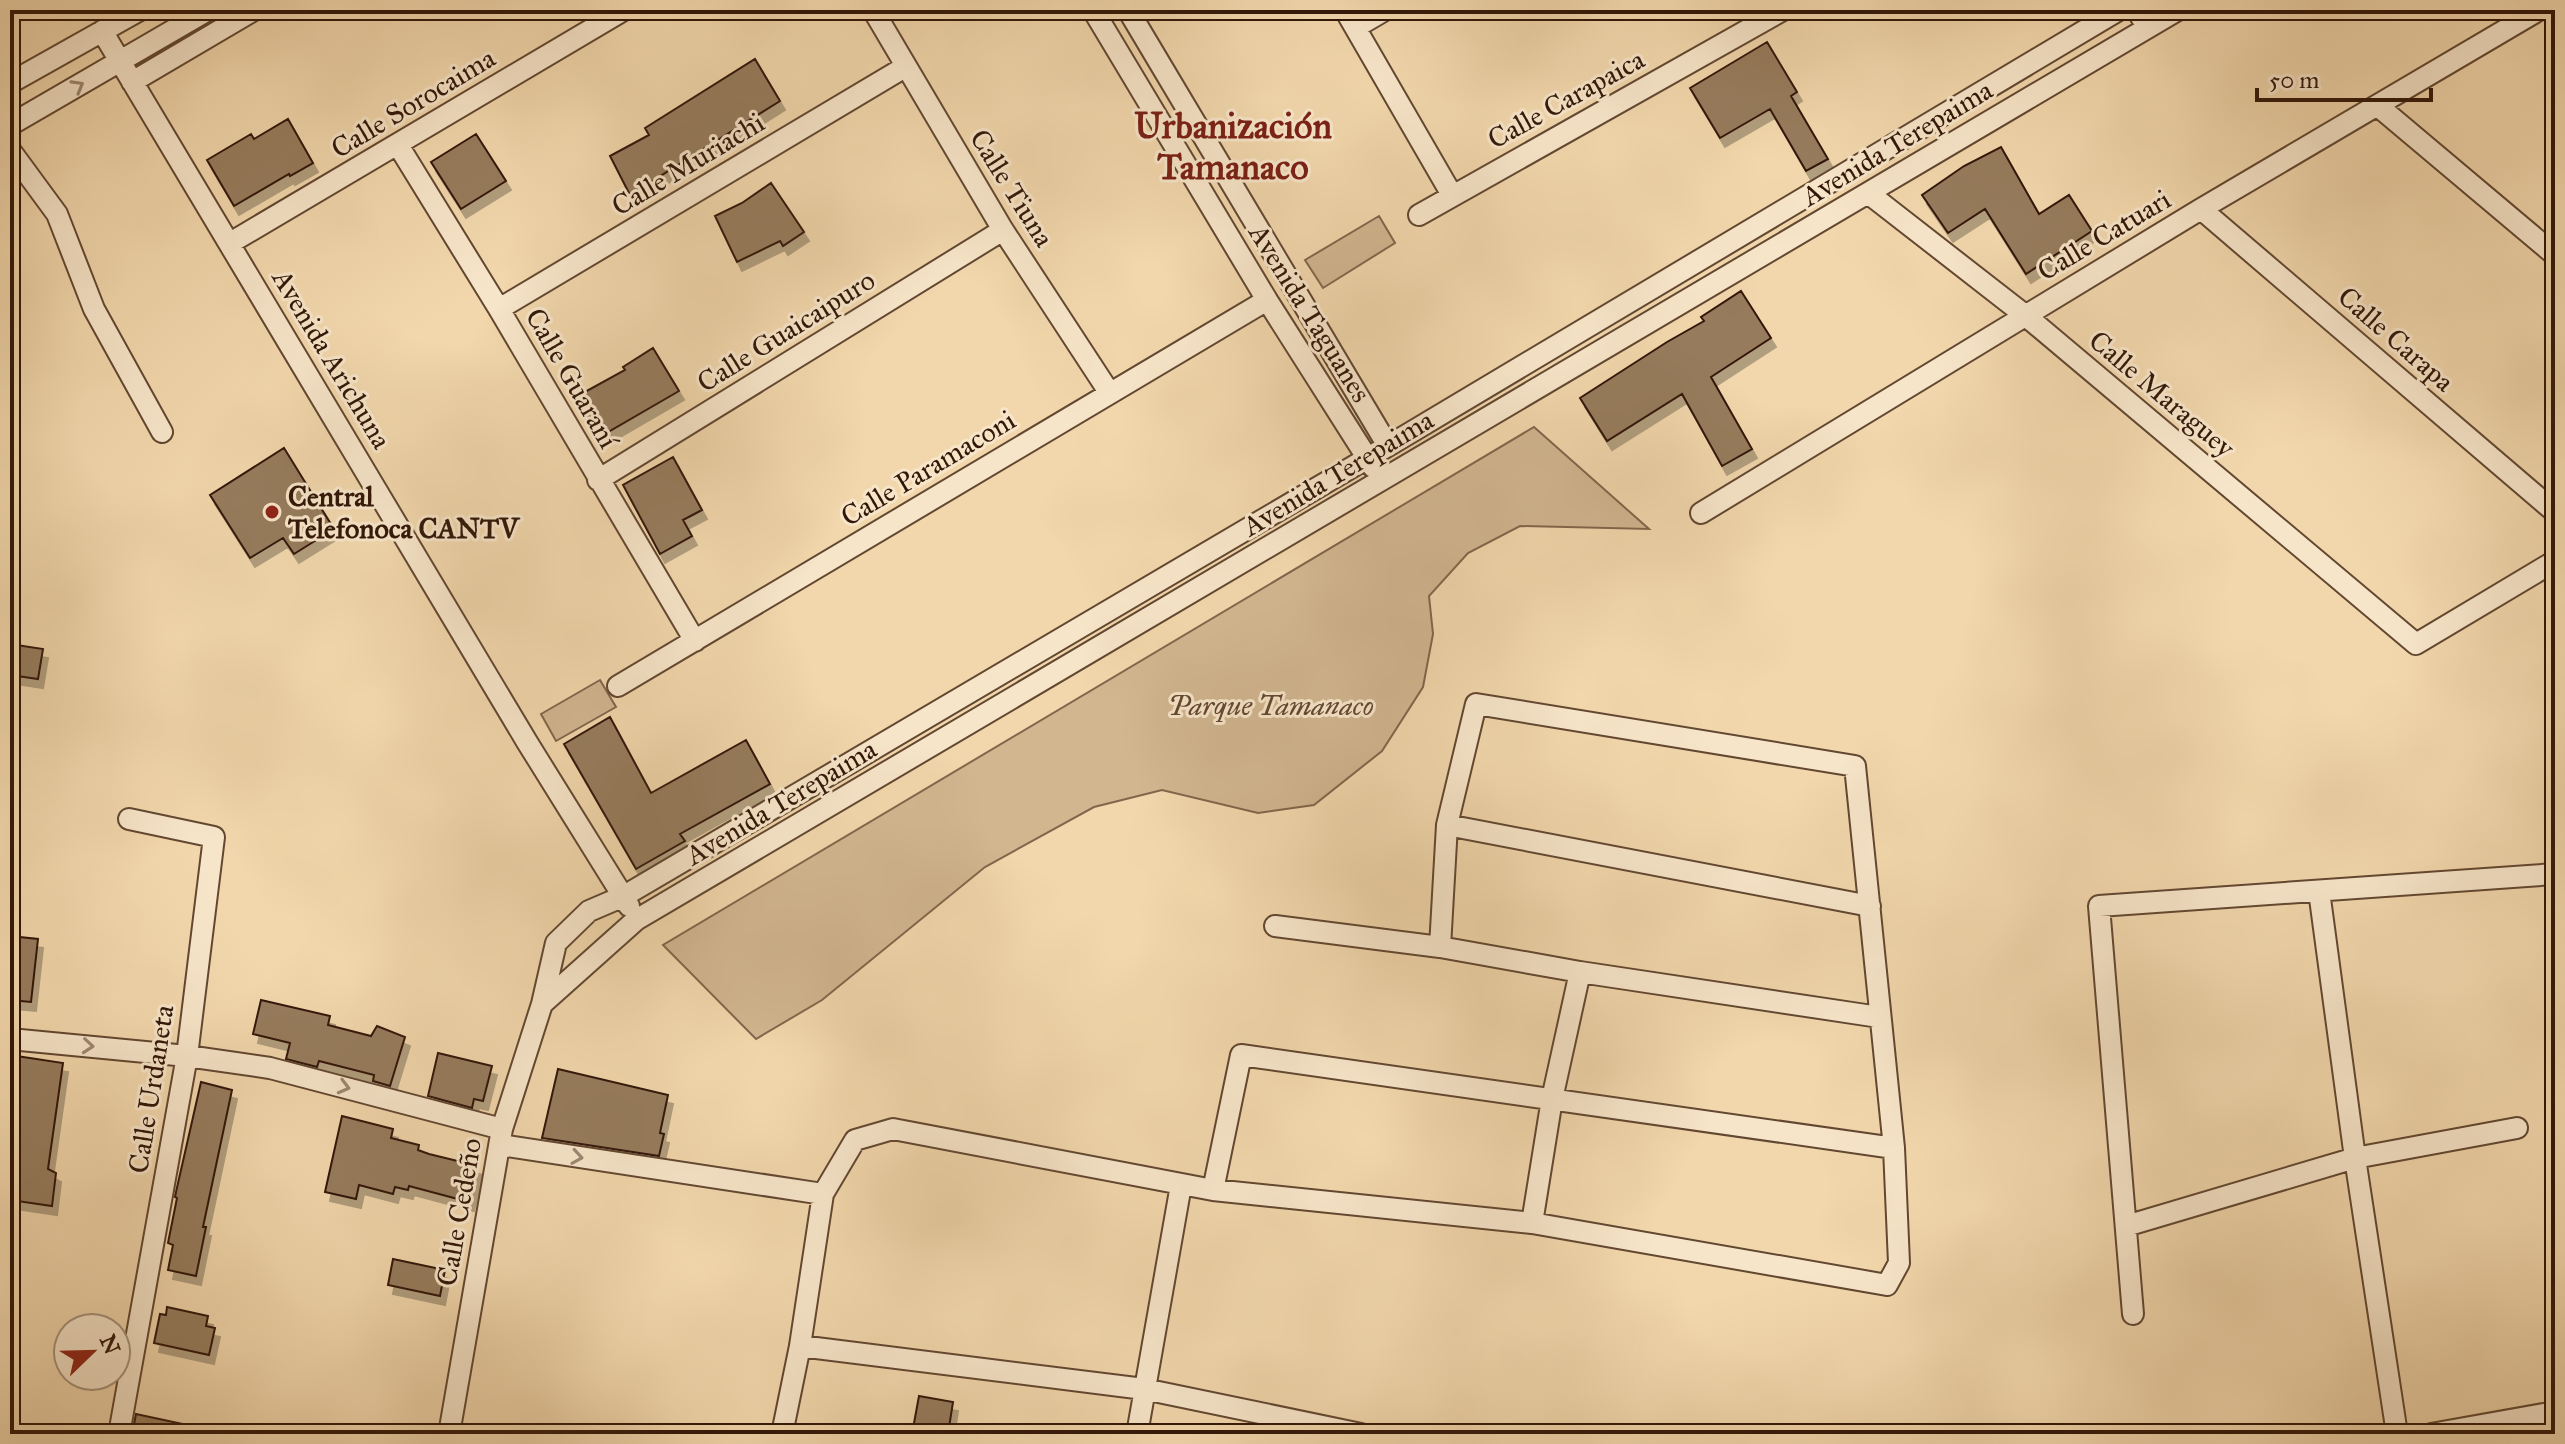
<svg xmlns="http://www.w3.org/2000/svg" width="2565" height="1444" font-family="'IM FELL Great Primer',serif">
<style>
.green{fill:#d1b690;stroke:#82664c;stroke-width:2}
.building{fill:#967b5d;stroke:#321708;stroke-width:2;filter:url(#shadow)}
.lines{fill:none;stroke-linecap:round;stroke-linejoin:round}
.street-casing{stroke:#624731;stroke-width:24}
.street{stroke:#f7e5c9;stroke-width:20}
.oneway{stroke:#9e8872}
.poi-dot{fill:#8f2418;stroke:#f7e5c9;stroke-width:3}
.labels{text-anchor:middle;dominant-baseline:central;stroke-width:6;stroke-linejoin:round;paint-order:stroke}
.street-label{font-size:28px;fill:#321708;stroke:#f7e5c9}
.poi-label{font-size:28px;font-weight:bold;fill:#321708;stroke:#f7e5c9;text-anchor:start}
.park-label{font-size:28px;font-style:italic;fill:#624731;stroke:#f7e5c9}
.district-label{font-size:36px;font-weight:bold;fill:#7a1f14;stroke:#f7e5c9}
</style>
<defs>
<filter id="shadow"><feDropShadow dx="5" dy="9" stdDeviation="0" flood-color="#0004"/></filter>
</defs>
<rect width="100%" height="100%" fill="#f2d7ac"/>
<filter id="stains"><feTurbulence type="fractalNoise" baseFrequency=".0025" numOctaves="4"/><feColorMatrix values="0 0 0 0 .2 0 0 0 0 .09 0 0 0 0 .02 0 0 0 .5 -.17"/></filter>
<radialGradient id="worn" r=".72"><stop offset=".6" stop-color="#630" stop-opacity="0"/><stop offset="1" stop-color="#630" stop-opacity=".3"/></radialGradient>
<!-- green -->
<path class="green" d="M1379,216L1395,243L1323,288L1305,260Z
M1534,427L1649,529L1520,526L1468,553L1429,596L1433,634L1423,687L1382,751L1314,805L1258,813L1162,790L1094,807L985,867L822,1000L756,1039L663,945Z
M600,680L616,707L556,741L541,714Z"/>
<!-- building -->
<path class="building" d="M1767,42L1797,92L1791,96L1828,159L1806,171L1770,109L1720,138L1690,88Z
M755,59L780,101L630,195L610,156L649,135L645,128Z
M288,119L313,163L290,176L289,174L234,206L207,160L251,134L254,139Z
M476,134L506,181L461,209L431,162Z
M2001,147L2039,214L2069,195L2092,231L2026,274L1985,209L1948,233L1922,195L1964,166Z
M771,183L804,232L783,246L780,241L737,262L715,216L742,203Z
M1741,291L1771,338L1711,377L1752,449L1722,466L1682,394L1607,441L1580,398L1667,342L1704,321L1701,317Z
M653,348L679,391L596,439L574,398L625,370L623,367Z
M284,448L334,529L294,554L283,538L250,558L210,495Z
M673,457L702,510L683,520L692,536L660,554L623,485Z
M10,644L43,649L38,679L10,675Z
M610,717L651,793L746,740L770,784L680,834L685,841L636,869L564,744Z
M10,936L38,939L31,1002L10,1000Z
M261,1000L330,1016L328,1025L371,1036L377,1026L405,1037L390,1086L373,1081L374,1075L319,1061L317,1067L286,1059L290,1043L253,1034Z
M438,1053L492,1066L483,1101L474,1099L472,1108L428,1096Z
M10,1055L63,1063L48,1169L56,1173L52,1206L10,1200Z
M558,1069L668,1095L660,1133L664,1134L659,1156L542,1138Z
M201,1082L232,1090L203,1227H206L196,1276L168,1270L173,1245L168,1243L177,1198L175,1197L176,1192Z
M342,1116L393,1129L391,1138L419,1145L418,1150L429,1154L478,1166L469,1202L409,1186L408,1190L395,1187L393,1194L359,1185L356,1199L325,1192Z
M393,1259L445,1270L440,1296L388,1285Z
M167,1307L208,1316L206,1326L215,1328L209,1355L154,1343L160,1314L166,1315Z
M919,1396L953,1402L948,1434H912Z
M136,1414L192,1426L191,1434H132Z"/>
<g class="lines">
<!-- street casing -->
<g class="street-casing">
<path id="street" d="M873,10L1003,230L1109,392
M1093,10L1267,300L1373,467
M1128,10L1388,446
M1345,10L1452,195
M2137,10L2147,27
M1356,27L1385,10
M102,31L527,742L629,906
M132,82L254,10
M10,83L140,10
M2378,106L2555,255
M10,125L208,10
M398,145L499,309L695,641
M10,150L57,214L94,309L162,432
M1868,193L2026,316L2416,644L2555,561
M2201,209L2555,512
M1419,215L1783,10
M230,243L624,10
M499,309L905,67
M598,480L1003,230
M1701,513L2201,209L2539,10
M618,686L1267,300
M1447,825L1870,906
M2319,891L2355,1158L2397,1434
M1440,947L1580,972L1879,1017
M542,1004L636,920L2178,10
M10,1039L187,1056L270,1068L502,1129
M500,1145L823,1194
M1213,1190L1241,1055L1894,1148
M1532,1223L1552,1099L1580,972
M2126,1226L2355,1158L2517,1128
M2133,1314L2099,906L2555,874
M800,1346L1144,1389L1361,1434
M119,1434L187,1056L214,837L129,819
M449,1434L502,1129L542,1004L556,943L589,911L624,896L1388,446L2119,10
M782,1434L800,1346L823,1194L855,1140L893,1129L1213,1190L1532,1223L1887,1285L1899,1263L1894,1148L1855,766L1476,704L1447,825L1440,947L1275,926
M1137,1434L1181,1185
M2431,1434L2555,1412"/>
</g>
<!-- street -->
<use href="#street" class="street"/>
</g>
<!-- one-way arrows -->
<defs><path id="oneway-chevron" d="M-2-3.5L2.5 0L-2 3.5" fill="none" stroke-width="1.6" stroke-linecap="round" stroke-linejoin="round" transform="scale(2)"/></defs>
<g class="oneway">
<use href="#oneway-chevron" transform="translate(78 86) rotate(-30)"/>
<use href="#oneway-chevron" transform="translate(88 1046) rotate(5)"/>
<use href="#oneway-chevron" transform="translate(344 1087) rotate(15)"/>
<use href="#oneway-chevron" transform="translate(577 1157) rotate(9)"/>
</g>
<!-- markers -->
<circle class="poi-dot" cx="272" cy="512" r="8"/>
<g class="labels">
<!-- street labels -->
<g class="street-label">
<text transform="translate(1566 99) rotate(-29)">Calle Carapaica</text>
<text transform="translate(413 103) rotate(-31)">Calle Sorocaima</text>
<text transform="translate(1897 143) rotate(-31)">Avenida Terepaima</text>
<text transform="translate(688 164) rotate(-31)">Calle Muriachi</text>
<text transform="translate(1012 188) rotate(58)">Calle Tiuna</text>
<text transform="translate(2104 235) rotate(-31)">Calle Catuari</text>
<text transform="translate(1310 313) rotate(58)">Avenida Taguanes</text>
<text transform="translate(786 331) rotate(-32)">Calle Guaicaipuro</text>
<text transform="translate(2396 339) rotate(41)">Calle Carapa</text>
<text transform="translate(332 359) rotate(59)">Avenida Arichuna</text>
<text transform="translate(572 378) rotate(60)">Calle Guaraní</text>
<text transform="translate(2162 394) rotate(40)">Calle Maraguey</text>
<text transform="translate(928 468) rotate(-31)">Calle Paramaconi</text>
<text transform="translate(1338 473) rotate(-31)">Avenida Terepaima</text>
<text transform="translate(781 802) rotate(-31)">Avenida Terepaima</text>
<text transform="translate(151 1089) rotate(-81)">Calle Urdaneta</text>
<text transform="translate(459 1212) rotate(-80)">Calle Cedeño</text>
</g>
<!-- poi labels -->
<g class="poi-label">
<text x="288" y="496">Central<tspan x="288" dy="32">Telefonoca CANTV</tspan></text>
</g>
<!-- park labels -->
<g class="park-label">
<text x="1271" y="705">Parque Tamanaco</text>
</g>
<!-- district labels -->
<g class="district-label">
<text x="1233" y="126">Urbanización<tspan x="1233" dy="41">Tamanaco</tspan></text>
</g>
</g>
<!-- margin -->
<rect width="2565" height="1444" fill="none" stroke="#f2d7ac" stroke-width="40"/>
<rect x="12" y="12" width="2541" height="1420" fill="none" stroke="#321708" stroke-width="4"/>
<rect x="20" y="20" width="2525" height="1404" fill="none" stroke="#321708" stroke-width="2"/>
<!-- north arrow -->
<g transform="translate(92 1352) rotate(67)"><circle r="38" fill="#f7e5c9" stroke="#a8937c" stroke-width="2"/>
<path d="M0-6L14 30L0 20L-14 30Z" fill="#8f2418"/>
<text y="-12" font-size="22" font-weight="bold" text-anchor="middle" fill="#321708">N</text>
</g>
<!-- scale -->
<path d="M2257 88v12h174v-12" fill="none" stroke="#321708" stroke-width="4"/>
<text x="2269" y="88" font-size="24" fill="#321708" stroke="#f7e5c9" stroke-width="6" paint-order="stroke">50 m</text>
<rect width="100%" height="100%" filter="url(#stains)"/>
<rect width="100%" height="100%" fill="url(#worn)"/>
</svg>
